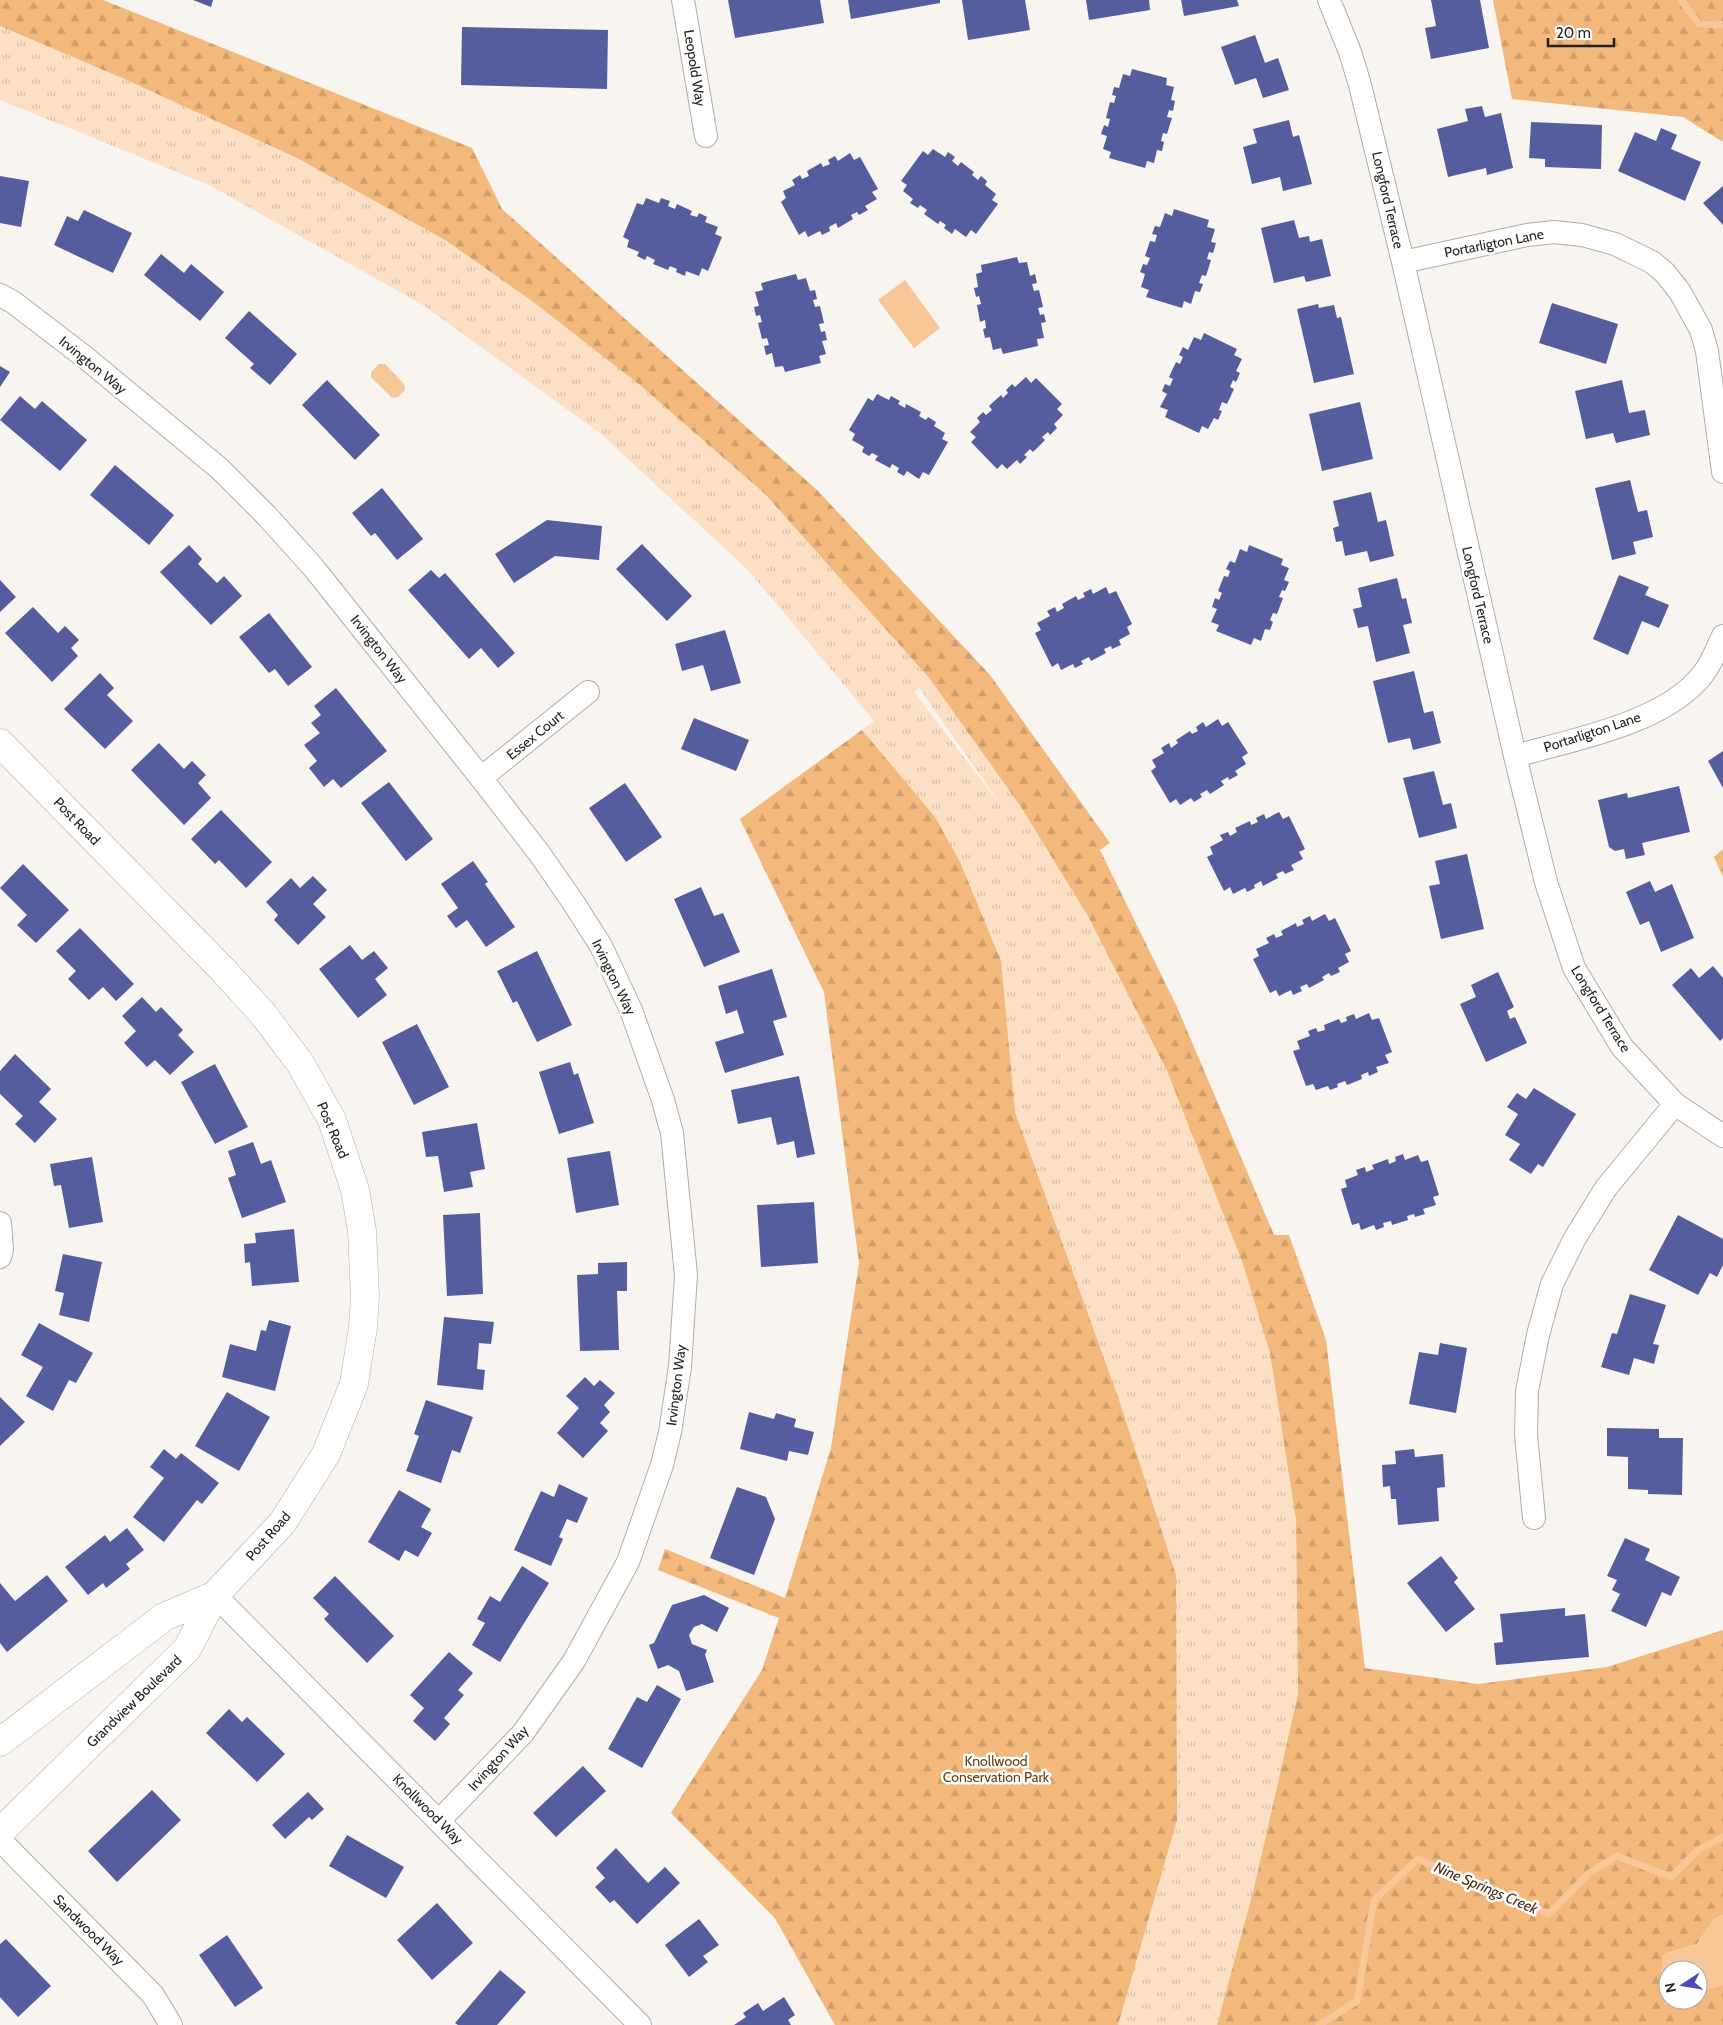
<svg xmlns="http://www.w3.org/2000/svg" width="1723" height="2025" font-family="Cabin,sans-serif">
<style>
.grass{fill:url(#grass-tufts);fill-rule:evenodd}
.forest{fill:url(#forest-firs)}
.water{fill:#f7c797}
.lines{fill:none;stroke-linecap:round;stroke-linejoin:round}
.stream{stroke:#f7c797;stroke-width:7}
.building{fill:#565d9e}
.minor-casing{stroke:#b1ada9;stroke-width:24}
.tertiary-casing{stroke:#b1ada9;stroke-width:29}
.minor{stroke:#fff;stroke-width:22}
.tertiary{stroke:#fff;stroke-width:28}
.labels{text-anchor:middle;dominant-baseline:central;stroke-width:5;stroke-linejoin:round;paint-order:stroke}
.street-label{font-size:14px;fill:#252322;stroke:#fff}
.park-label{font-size:14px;fill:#674112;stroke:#fff}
.water-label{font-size:15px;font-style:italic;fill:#483016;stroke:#fff}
</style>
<defs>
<pattern id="grass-tufts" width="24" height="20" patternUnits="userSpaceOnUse" patternTransform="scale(1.25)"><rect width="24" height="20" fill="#fce0c5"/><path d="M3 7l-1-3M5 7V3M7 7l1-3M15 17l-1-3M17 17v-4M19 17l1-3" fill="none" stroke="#d8c0a9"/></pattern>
<pattern id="forest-firs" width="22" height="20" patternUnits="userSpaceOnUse" patternTransform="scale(1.25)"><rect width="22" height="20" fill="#f3b87b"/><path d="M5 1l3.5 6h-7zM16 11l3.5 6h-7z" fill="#d09e6a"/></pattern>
</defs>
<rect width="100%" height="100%" fill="#f8f4f0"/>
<!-- grass -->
<path class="grass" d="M0,26L122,78L297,158L445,240L532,301L641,386L764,493L930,679L1021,807L1089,918L1167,1071L1243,1264L1270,1353L1296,1520L1298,1694L1254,1888L1217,2025H835L775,1918L671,1813L762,1670L779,1618L658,1570L665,1549L785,1598L831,1448L859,1263L824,992L740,819L874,721L749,571L601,434L423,305L209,185L0,100ZM919,688L999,802V803L914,692Z"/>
<!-- forest -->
<path class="forest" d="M0,0H103L472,148L502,209L817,490L990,675L1110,843L1100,850L1177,1007L1274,1235H1289L1326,1340L1365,1668L1478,1684L1607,1667L1723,1630V1915L1714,1919L1697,1944L1664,1954L1661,1973L1668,1979V2000H1698V1991L1723,1985V2025H1217L1254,1888L1298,1694L1296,1520L1270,1353L1243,1264L1167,1071L1089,918L1021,807L930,679L764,493L641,386L532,301L445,240L297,158L122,78L0,26Z
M1493,0H1723V142L1683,117L1512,99Z
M862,730L935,817L960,862L1001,961L1015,1112L1118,1397L1176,1575L1177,1820L1118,2025H835L775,1918L671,1813L762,1670L779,1618L658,1570L665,1549L785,1598L831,1448L859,1263L824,992L740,819Z
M1723,849V877L1714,857Z"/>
<!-- water -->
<path class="water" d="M905,280L940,328L914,348L878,300Z
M379,364H385L404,384L405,390L398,397L392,398L371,377V372Z
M1723,1915V1985L1698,1991V1970H1668V1979L1661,1973L1664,1954L1697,1944L1714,1919Z"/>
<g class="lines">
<!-- stream -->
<path class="stream" d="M1681,0L1699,24L1723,25
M1319,2025L1357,2001L1374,1900L1418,1859L1549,1914L1589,1873L1617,1856L1671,1877L1698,1850L1723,1837"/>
</g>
<!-- building -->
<path class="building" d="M193,0H213L211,7Z
M728,0H820L824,23L735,38Z
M848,0H940V3L851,19Z
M962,0H1025L1030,30L968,40Z
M1086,0H1149L1150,10L1089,20Z
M1181,0H1237L1239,6L1184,16Z
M1431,0H1480L1489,48L1431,59L1425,28L1436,26Z
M462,27L608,30L607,89L461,85Z
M1255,35L1265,63L1278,58L1289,90L1263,98L1256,78L1235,85L1221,47Z
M1132,69L1167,78L1166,85L1174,87L1171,100L1175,101L1173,111L1169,110L1167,117L1172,118L1167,134L1163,133L1161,141L1164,142L1162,151L1157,150L1154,163L1147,161L1145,168L1109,158L1111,152L1103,149L1107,136L1101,134L1104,125L1108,127L1110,119L1106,118L1110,102L1114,103L1116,96L1112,95L1114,87L1119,88L1123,74L1130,76Z
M1482,106L1485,117L1501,113L1513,168L1487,175L1486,168L1448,177L1437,129L1468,121L1465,109Z
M1289,120L1293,137L1299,135L1312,184L1283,191L1280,177L1252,184L1243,147L1257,143L1253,129Z
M1531,122L1602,125L1601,169L1545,167V159L1529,158Z
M1661,128L1677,135L1671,149L1701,162L1685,201L1618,171L1635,132L1656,141Z
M933,149L945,157L948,152L955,157L952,161L958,166L961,162L974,172L972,175L978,180L981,176L987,181L985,185L996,194L992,200L998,204L976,234L971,230L966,237L955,229L952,234L944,228L946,225L940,221L938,224L924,214L927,210L920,205L918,208L910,203L913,199L903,191L907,185L901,181L923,151L928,155Z
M850,153L854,160L860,157L878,189L872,192L877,199L865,206L868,210L859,215L857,212L851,215L853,219L838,228L836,223L829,227L830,231L822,235L820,231L808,237L805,231L799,235L781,202L786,198L783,191L795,185L792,180L800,175L802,179L809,176L807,171L821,163L823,167L830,164L828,160L835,156L838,161Z
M0,176L29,181L21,227L0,223Z
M1723,186V225L1703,203Z
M646,198L659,203L661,198L670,201L668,206L675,209L677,204L692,211L690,215L697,217L699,213L707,217L705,222L718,227L715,234L722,237L708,271L702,268L699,276L686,271L685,276L676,272L677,269L670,266L668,270L653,264L655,260L647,256L645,260L637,256L639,252L627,247L629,240L623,237L637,203L643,205Z
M1174,209L1209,220L1207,227L1215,229L1211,242L1216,243L1213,253L1209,252L1207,259L1211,260L1206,276L1202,275L1199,283L1203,284L1200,292L1195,291L1191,304L1184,301L1182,308L1146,297L1149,290L1141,287L1145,274L1140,272L1143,264L1147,265L1150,258L1145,256L1150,241L1155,242L1157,235L1152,234L1155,226L1160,227L1165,213L1172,216Z
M84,210L132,233L113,273L54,245L67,216L78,221Z
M1294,220L1299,238L1309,236L1310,242L1322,239L1331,276L1306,282L1304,276L1274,283L1261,228Z
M161,254L184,273L191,264L224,292L200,321L144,275Z
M1017,257L1019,263L1027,262L1030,276L1035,274L1037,283L1032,284L1034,291L1039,290L1043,307L1038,308L1040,315L1044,314L1046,322L1041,323L1044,338L1037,339L1038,346L1003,354L1001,348L993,350L990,337L985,338L983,329L986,328L985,320L980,322L977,305L981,304L979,296L976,297L974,288L978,287L976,274L982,272L981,265Z
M796,274L798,280L806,278L810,291L815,290L817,299L813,300L815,307L820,306L824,323L819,324L821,332L825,331L827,340L822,341L826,354L819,356L821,363L785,372L783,366L775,367L772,353L766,355L764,346L769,345L767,338L762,339L758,323L762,322L760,315L756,316L754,307L759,306L755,292L763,290L761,283Z
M1552,303L1618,324L1606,364L1539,343Z
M1318,304L1319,308L1334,305L1337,318L1341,317L1354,374L1314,383L1297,309Z
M249,311L297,354L270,385L250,368L254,364L225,338Z
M1204,333L1237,349L1234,355L1242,359L1236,371L1240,373L1236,382L1233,380L1230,387L1234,389L1227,404L1222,402L1219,410L1222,411L1218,420L1214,418L1208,429L1202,426L1199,433L1165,417L1168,410L1160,407L1167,394L1162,391L1165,384L1170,386L1173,379L1169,377L1176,362L1180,364L1183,357L1179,355L1183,347L1188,350L1194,337L1201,340Z
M0,366L10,372L0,387Z
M1026,377L1031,383L1036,378L1062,404L1057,409L1063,415L1054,424L1057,428L1050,435L1048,432L1042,437L1045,440L1033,452L1030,449L1024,455L1027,457L1020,464L1017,460L1007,469L1002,464L997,469L971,442L976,437L970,432L980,422L977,418L983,412L986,415L992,410L989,406L1001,395L1003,398L1008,393L1006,390L1012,384L1015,387Z
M327,380L380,435L355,460L302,405Z
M1622,380L1629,413L1645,410L1650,435L1616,443L1613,433L1586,439L1575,391Z
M877,394L889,400L891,396L900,401L898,404L905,408L906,404L921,412L919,416L926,420L928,417L936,422L934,426L945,433L942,439L948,442L929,475L923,472L919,479L907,471L904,476L897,472L899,468L892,464L890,468L875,460L878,456L872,453L869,456L862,452L864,447L852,440L855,434L849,430L868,398L873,401Z
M20,396L35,409L42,401L87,440L60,471L0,420Z
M1360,402L1373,459L1322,471L1309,414Z
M115,465L174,515L149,545L90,495Z
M1630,480L1638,512L1647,510L1653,537L1633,542L1636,554L1612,560L1595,488Z
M382,488L423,539L397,560L375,533L371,536L352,513Z
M1371,492L1378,522L1386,520L1394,556L1370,562L1367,551L1345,556L1342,541L1336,542L1333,528L1339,526L1333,501Z
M547,520L602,526L599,560L555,556L514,583L495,554Z
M642,544L692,596L667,621L616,569Z
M189,545L202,559L198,564L217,583L224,576L242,596L211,625L160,572Z
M1249,545L1283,559L1281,565L1289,568L1284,580L1289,582L1285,591L1282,590L1279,597L1283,598L1277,614L1273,613L1270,620L1273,622L1270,630L1265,629L1261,641L1254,638L1251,645L1216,631L1219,625L1211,622L1217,609L1212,607L1215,598L1219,600L1222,593L1218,591L1224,576L1228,577L1230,571L1226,569L1230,561L1235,563L1240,549L1247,552Z
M431,570L439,578L445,573L515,653L498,668L481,648L469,659L408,590Z
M1619,575L1649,587L1645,595L1669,605L1659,628L1642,621L1628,655L1593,639Z
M1397,578L1402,599L1406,598L1412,623L1403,625L1410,653L1376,662L1368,626L1358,628L1353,609L1362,607L1358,588Z
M0,580L16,597L0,612Z
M1106,587L1109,594L1116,591L1132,624L1127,627L1130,634L1119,640L1121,645L1112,649L1111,646L1104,649L1106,653L1091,661L1089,657L1081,661L1083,664L1075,668L1073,664L1061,670L1058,663L1052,667L1035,633L1041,630L1037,623L1050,616L1047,611L1055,607L1057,612L1064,608L1062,604L1076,596L1078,600L1085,597L1083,593L1091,589L1093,594Z
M33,607L58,633L65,626L79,640L71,648L78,656L52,682L5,633Z
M269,613L312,667L288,686L275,669L269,673L239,637Z
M725,630L741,683L711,691L703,665L682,671L675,644Z
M1414,671L1424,713L1433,711L1441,743L1413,750L1410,738L1388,743L1373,681Z
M100,673L114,688L107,695L133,721L105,749L64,709Z
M336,688L387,751L341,788L333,779L324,787L309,768L317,761L304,745L320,733L311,723L321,715L314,706Z
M694,718L749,740L736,771L681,749Z
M1218,719L1222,726L1228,722L1248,753L1242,757L1246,764L1235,771L1238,775L1229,780L1228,777L1221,781L1224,785L1210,794L1207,790L1200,794L1202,797L1194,802L1191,798L1180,805L1176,799L1170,803L1151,771L1156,767L1152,760L1164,753L1161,748L1169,743L1171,748L1178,743L1176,740L1190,731L1192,734L1198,731L1196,727L1203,722L1206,727Z
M159,743L184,769L192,761L206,775L198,783L211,798L184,825L131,770Z
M1723,751V788L1708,761Z
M1434,771L1443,805L1451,803L1457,828L1419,838L1403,778Z
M389,782L433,839L406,861L361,803Z
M625,783L662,837L626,862L589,808Z
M1679,786L1690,832L1642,843L1645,855L1626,859L1624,849L1615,851L1609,847L1598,800L1627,793L1628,798Z
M221,810L272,862L246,888L219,860L215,864L191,839Z
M1279,812L1283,819L1289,816L1305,849L1299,852L1303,859L1291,865L1294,870L1285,874L1283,871L1276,874L1278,878L1263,886L1261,881L1254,885L1255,888L1247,892L1245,888L1233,894L1230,887L1224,891L1207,857L1213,854L1210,847L1223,840L1220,835L1228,832L1230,836L1237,832L1235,828L1250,821L1251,825L1258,822L1256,818L1264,814L1266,819Z
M1467,854L1484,929L1441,939L1429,886L1440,884L1435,861Z
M473,861L488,882L485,884L515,927L486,947L467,920L456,928L447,916L458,908L441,884Z
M23,864L69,910L36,943L17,925L27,915L0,888Z
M313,876L327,890L313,904L326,917L298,945L274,920L278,915L266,902L291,878L300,888Z
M1650,881L1655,892L1672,884L1694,938L1661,952L1649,921L1640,925L1626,892Z
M701,887L714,916L723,913L740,952L704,967L674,899Z
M1325,914L1329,921L1335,918L1351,951L1345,954L1349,962L1338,968L1340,972L1331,976L1329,973L1322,977L1324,980L1309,988L1307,984L1300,987L1302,991L1293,995L1291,990L1279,996L1276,990L1270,993L1253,959L1259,956L1256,949L1269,943L1266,938L1274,934L1276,938L1283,935L1281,931L1296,923L1297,927L1304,924L1302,920L1310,916L1312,921Z
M80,928L134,984L116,1001L103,987L89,1000L68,979L76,971L56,951Z
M350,945L362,960L374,951L388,968L375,979L387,995L358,1018L319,969Z
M537,951L572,1025L537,1042L517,1001L513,1003L497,971Z
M1713,966L1723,978V1038L1720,1041L1672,985L1691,968L1699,978Z
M772,969L787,1017L773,1021L784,1055L725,1073L715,1042L744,1033L737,1010L726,1014L718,986Z
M1498,972L1514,1007L1507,1011L1510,1019L1515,1017L1527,1043L1486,1062L1460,1004L1476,997L1471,985Z
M142,997L156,1012L161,1007L183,1030L178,1035L194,1052L170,1075L155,1060L147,1067L124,1043L136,1031L122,1016Z
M1369,1013L1372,1020L1379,1018L1392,1052L1385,1055L1389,1063L1376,1067L1378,1072L1369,1076L1368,1072L1361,1075L1362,1079L1347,1085L1345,1081L1337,1084L1338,1087L1330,1090L1328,1086L1316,1090L1313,1084L1306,1086L1293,1051L1300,1049L1297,1041L1310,1036L1308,1031L1316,1028L1318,1032L1325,1030L1324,1025L1339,1019L1341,1023L1347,1021L1346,1017L1354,1014L1356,1019Z
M417,1024L449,1087L414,1105L382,1042Z
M15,1054L51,1089L39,1102L57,1119L35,1143L15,1124L23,1116L0,1094V1071Z
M570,1062L574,1075L578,1073L594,1123L559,1134L539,1072Z
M215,1064L248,1127L215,1144L181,1082Z
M799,1076L815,1154L797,1158L794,1141L777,1145L771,1117L738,1124L731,1090Z
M1534,1088L1576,1114L1543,1167L1538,1164L1531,1174L1509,1160L1520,1144L1505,1135L1518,1114L1507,1107L1517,1093L1526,1099Z
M477,1123L485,1169L470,1172L473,1187L444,1192L438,1156L426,1157L422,1132Z
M253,1142L261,1164L271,1160L286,1202L242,1218L228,1178L236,1175L228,1151Z
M610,1151L619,1205L576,1213L567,1158Z
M1403,1154L1405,1160L1418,1155L1421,1162L1428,1160L1439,1195L1433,1197L1436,1205L1423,1209L1425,1214L1415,1217L1414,1214L1407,1216L1408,1220L1392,1225L1391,1221L1383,1223L1384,1227L1376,1230L1374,1225L1361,1230L1359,1223L1352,1225L1341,1189L1347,1187L1345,1180L1358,1175L1356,1170L1365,1167L1366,1172L1374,1169L1372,1165L1388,1159L1389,1164L1396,1161L1395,1157Z
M92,1157L103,1222L69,1228L61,1185L54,1186L50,1164Z
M814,1202L818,1263L761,1267L757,1205Z
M480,1213L483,1294L447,1296L443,1215Z
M1678,1215L1723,1239V1265L1717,1277L1710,1273L1698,1295L1649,1270Z
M294,1229L299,1282L252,1286L250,1262L245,1263L244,1244L256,1243L255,1233Z
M63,1254L102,1262L89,1322L59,1315L64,1293L55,1291Z
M627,1262V1291H617L619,1350L580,1351L577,1275L598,1274V1263Z
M1630,1294L1666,1305L1653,1344L1659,1345L1654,1364L1634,1358L1629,1375L1601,1367L1612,1333L1617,1334Z
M444,1317L494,1322L491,1344L479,1343L477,1369L485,1370L483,1390L437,1385Z
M269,1320L291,1326L275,1391L222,1377L230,1344L256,1351L261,1330L266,1331Z
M39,1323L93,1353L76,1383L69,1380L53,1411L26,1396L43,1367L21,1355Z
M1440,1343L1467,1348L1456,1413L1409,1404L1419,1352L1438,1355Z
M585,1377L594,1386L600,1380L615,1393L604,1405L610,1412L600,1423L608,1431L583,1458L557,1433L579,1408L566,1396Z
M227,1392L270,1417L239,1471L195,1446Z
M0,1397L25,1422L0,1446Z
M426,1400L473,1417L460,1453L452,1450L441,1483L406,1471L419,1436L414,1434Z
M749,1412L774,1419L776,1413L796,1419L794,1427L814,1432L808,1455L789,1451L787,1461L740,1449Z
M1607,1428L1659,1429V1438H1683L1682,1495L1648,1494V1490L1628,1489V1457L1607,1456Z
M164,1449L176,1459L181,1453L219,1483L202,1504L197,1500L164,1542L133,1517L164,1478L150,1467Z
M1414,1449L1415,1457L1443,1454L1445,1487L1437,1488L1439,1521L1398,1525L1396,1499H1391L1390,1486L1383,1487L1382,1465L1396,1464L1395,1451Z
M559,1484L588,1498L577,1523L567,1519L559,1537L563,1539L551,1566L514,1550L541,1491L554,1497Z
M737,1487L766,1497L775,1519L754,1575L710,1558Z
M399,1490L431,1509L421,1527L432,1533L418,1557L405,1550L399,1561L368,1542Z
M127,1528L144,1550L126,1564L130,1569L106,1588L103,1583L88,1595L65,1567L105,1535L110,1542Z
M1625,1538L1650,1549L1645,1560L1680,1577L1671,1596L1662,1592L1646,1627L1611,1611L1620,1594L1612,1590L1617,1580L1607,1576Z
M1441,1556L1458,1578L1454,1582L1475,1609L1446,1632L1407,1583Z
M522,1566L549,1583L500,1662L472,1645L485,1623L477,1619L490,1596L500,1602Z
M47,1575L68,1601L7,1652L0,1643V1583L15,1601Z
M335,1576L394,1636L367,1663L324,1619L329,1614L313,1598Z
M704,1595L729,1608L717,1632L702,1624L694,1627L689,1635L692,1644L707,1650L705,1655L714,1682L686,1691L679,1671L668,1665L658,1669L649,1645L654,1643L672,1605Z
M1565,1608V1616L1585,1614L1589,1657L1496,1665L1494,1643L1503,1642L1500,1614Z
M449,1652L473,1673L458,1690L464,1695L444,1718L450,1724L435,1741L413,1721L424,1708L410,1695Z
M657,1685L681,1699L642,1768L608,1749L637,1697L647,1702Z
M229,1709L242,1722L247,1717L285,1754L257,1782L206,1733Z
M583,1766L606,1791L556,1837L533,1813Z
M152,1790L181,1820L117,1882L88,1851Z
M308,1792L324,1809L312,1820L309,1817L285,1839L272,1825Z
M347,1835L404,1867L386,1898L329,1866Z
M616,1848L648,1883L665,1867L680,1883L637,1924L614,1900L610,1903L595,1887L605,1878L596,1868Z
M437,1903L473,1943L432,1980L397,1940Z
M699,1919L719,1945L703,1956L708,1962L689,1977L665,1945Z
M227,1935L263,1988L235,2007L199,1955Z
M6,1939L51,1986L18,2017L0,1997V1944Z
M500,1970L526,1992L497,2025H458L455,2023Z
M784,1997L795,2015L788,2020L791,2025H734L746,2017L743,2013L758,2003L763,2011Z"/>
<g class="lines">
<!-- minor casing -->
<g class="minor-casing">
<path id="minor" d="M683,0L706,136
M1329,0L1350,52L1360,85L1403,262L1515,756L1546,882L1574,968L1622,1047L1675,1104L1723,1136
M1403,262L1527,235L1554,232L1582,235L1615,244L1652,262L1665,273L1680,292L1701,330L1707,351L1723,472
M0,295L13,302L86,358L220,469L266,515L313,567L481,778L539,853L573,902L601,946L631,1010L663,1100L672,1133L686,1275L680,1367L670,1432L662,1465L628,1562L574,1661L523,1733L439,1821
M1515,756C1572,740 1666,723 1703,674C1712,663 1717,648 1723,636
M481,778L588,692
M0,1223L2,1250L0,1257
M1534,1518L1526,1435L1527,1391L1538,1335L1552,1284L1575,1238L1606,1188L1675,1104
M215,1595L640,2025
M0,1840L153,1995L171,2025"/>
</g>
<!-- tertiary casing -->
<g class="tertiary-casing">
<path id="tertiary" d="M0,743L223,970L263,1014L300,1063L332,1120L355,1190L362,1231L365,1296L363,1327L354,1384L326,1454L283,1522L215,1595L187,1649L0,1832
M0,1742L164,1617L215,1595"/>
</g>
<!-- minor -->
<use href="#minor" class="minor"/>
<!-- tertiary -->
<use href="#tertiary" class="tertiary"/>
</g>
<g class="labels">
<!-- street labels -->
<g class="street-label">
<text transform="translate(695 68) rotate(81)">Leopold Way</text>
<text transform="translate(1388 200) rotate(77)">Longford Terrace</text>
<text transform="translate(1494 243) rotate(-11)">Portarligton Lane</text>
<text transform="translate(93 365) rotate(39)">Irvington Way</text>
<text transform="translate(1478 595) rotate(77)">Longford Terrace</text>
<text transform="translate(379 649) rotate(52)">Irvington Way</text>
<text transform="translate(1592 732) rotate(-18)">Portarligton Lane</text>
<text transform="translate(535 735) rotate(-39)">Essex Court</text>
<text transform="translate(77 821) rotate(46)">Post Road</text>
<text transform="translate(614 977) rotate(64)">Irvington Way</text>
<text transform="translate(1601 1009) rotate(58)">Longford Terrace</text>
<text transform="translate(333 1130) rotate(67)">Post Road</text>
<text transform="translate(676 1385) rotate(-83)">Irvington Way</text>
<text transform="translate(268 1536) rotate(-49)">Post Road</text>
<text transform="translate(134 1701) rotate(-44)">Grandview Boulevard</text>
<text transform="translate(498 1758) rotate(-48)">Irvington Way</text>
<text transform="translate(428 1809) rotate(45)">Knollwood Way</text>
<text transform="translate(89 1930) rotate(45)">Sandwood Way</text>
</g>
<!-- park labels -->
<g class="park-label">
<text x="996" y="1761">Knollwood<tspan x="996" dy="16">Conservation Park</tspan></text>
</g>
<!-- water labels -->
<g class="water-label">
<text transform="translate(1486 1888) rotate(23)">Nine Springs Creek</text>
</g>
</g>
<!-- north arrow -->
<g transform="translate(1683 1985) rotate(258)"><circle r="24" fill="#ffffff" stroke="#a8a7a7"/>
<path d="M0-4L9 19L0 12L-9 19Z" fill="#4a4bc1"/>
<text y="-8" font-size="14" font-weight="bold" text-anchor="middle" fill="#252322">N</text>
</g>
<!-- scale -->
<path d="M1548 38v8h66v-8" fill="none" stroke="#252322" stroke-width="2.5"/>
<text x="1556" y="38" font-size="15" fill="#252322" stroke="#ffffff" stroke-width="4" paint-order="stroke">20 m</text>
</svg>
